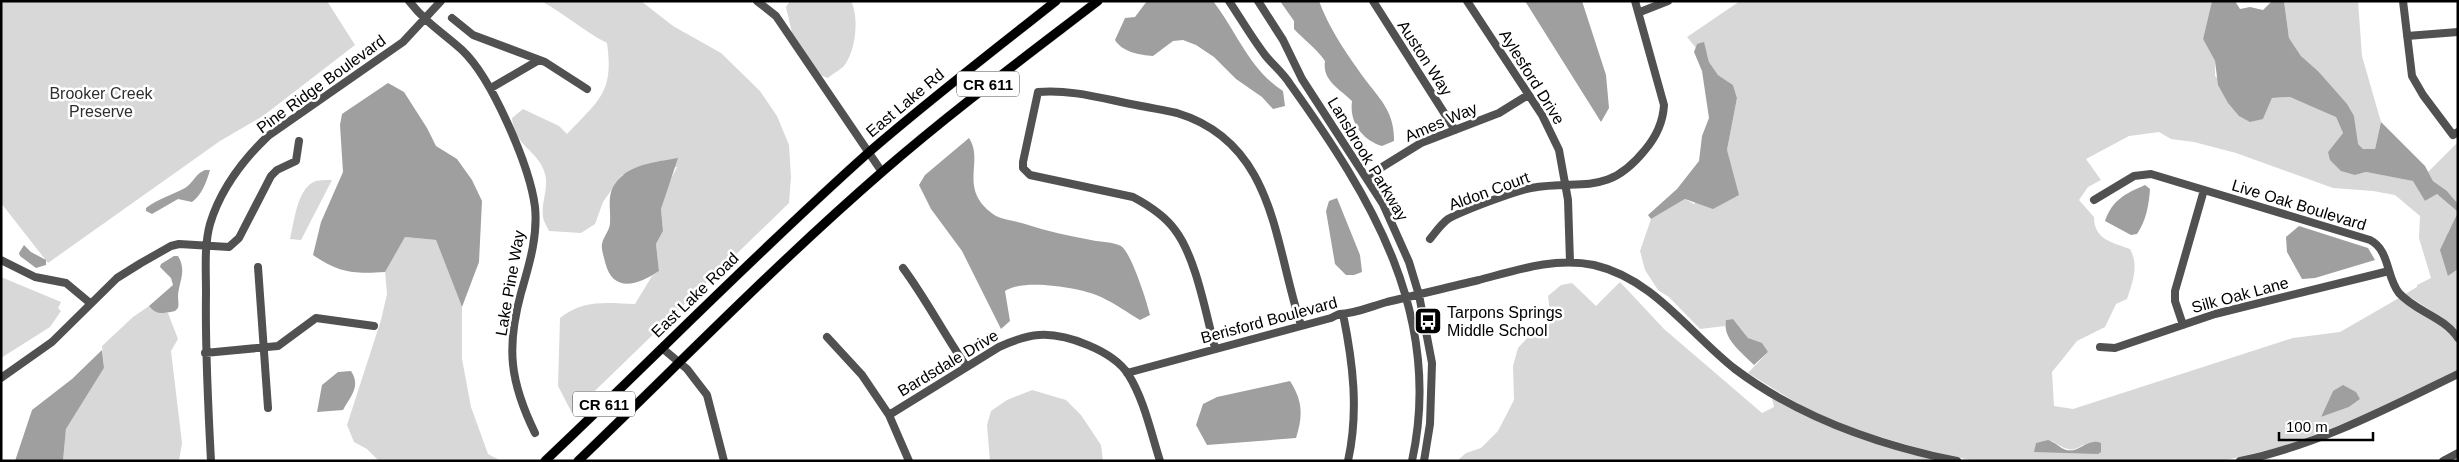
<svg xmlns="http://www.w3.org/2000/svg" width="2459" height="462" font-family="Helvetica,sans-serif">
<style>
.green{fill:#d8d8d8;fill-rule:evenodd}
.water{fill:#9f9f9f}
.lines{fill:none;stroke-linecap:round;stroke-linejoin:round}
.major-casing{stroke:#dbdbdb;stroke-width:10}
.minor{stroke:#515151;stroke-width:8}
.major{stroke:#000;stroke-width:9}
.labels{text-anchor:middle;dominant-baseline:central;stroke-width:5;stroke-linejoin:round;paint-order:stroke}
.shield{fill:#fff;stroke:#4c4c4c;stroke-width:1}
.shield-label{font-size:15px;font-weight:bold;fill:#000}
.street-label{font-size:16px;fill:#000;stroke:#fff}
.park-label{font-size:16px;fill:#2f2f2f;stroke:#fff}
.poi-label{font-size:16px;fill:#000;stroke:#fff;text-anchor:start}
</style>
<rect width="100%" height="100%" fill="#fff"/>
<!-- green -->
<path class="green" d="M1,1H327L355,45L263,116L220,141L48,263L1,203Z
M541,1H641L673,26L721,53L760,91L777,116L789,145L791,177L789,203L572,413L558,386L560,318C583,299 608,303 635,304L652,276L659,271L656,244L663,231L661,209L668,185L677,167L622,175L603,202L595,224L581,233L549,231C547,226 543,221 543,216C541,202 549,188 545,174C539,150 514,147 512,118L523,109L559,126L567,134C599,100 614,93 607,43C583,31 564,13 541,1Z
M790,1H851C859,17 856,48 846,63C843,69 833,73 828,78L820,75L792,33L786,7Z
M1740,1H2212L2203,39L2215,61V76L2263,119L2272,98L2290,97L2327,112L2336,117L2343,133L2328,152L2355,175L2366,172L2414,181L2425,201L2437,194L2458,212L2448,233V276L2458,269V331L2443,318L2405,294L2417,287V285L2431,278L2419,238L2420,216L2395,195L2373,191L2333,188L2236,153L2194,142L2171,139L2159,132L2129,136L2086,159L2101,180L2088,187L2079,200L2094,217C2094,239 2111,242 2130,249C2139,265 2133,281 2127,299L2116,304L2105,327L2077,341L2052,372L2054,406L2073,409L2293,338L2340,332L2399,298L2448,330L2458,344V371L2385,407L2289,445L2222,461H1975L1925,450L1859,431L1805,408L1748,373L1768,352L1748,338L1733,319L1726,320L1725,326L1700,329L1669,297L1658,290L1645,270L1640,251L1651,219L1685,199L1694,204L1730,167L1727,150L1737,98L1733,85L1718,75L1709,62L1707,53L1697,44L1696,48L1687,37ZM2333,391L2360,399L2349,407L2321,417ZM2052,441C2080,459 2072,443 2098,442V454L2034,446Z
M2284,1H2358L2362,56L2381,122L2375,149H2363L2357,144L2354,116L2318,71L2301,56L2289,38Z
M2458,142V204L2447,191L2433,181L2428,172Z
M332,180L301,240L290,239C294,223 297,187 316,181C320,180 327,180 332,180Z
M405,237L436,240L462,307V359L471,407L488,454L501,461H379L367,449L354,442L347,425L381,320L387,294L385,271Z
M1,277L61,302L58,308L61,311L50,327L1,358Z
M1620,282L1664,329L1762,413L1774,407L1772,398C1824,429 1882,446 1941,461H1457L1466,453L1481,448L1498,431L1514,400L1513,366L1518,348L1529,336L1545,333L1551,321L1548,296L1561,285L1572,283L1596,306Z
M149,306L152,310L168,313L178,339L171,351L182,443L179,461H63L66,429L104,368L102,346L133,317Z
M1032,390L1066,400L1081,415L1101,445L1103,461H990L987,425L991,411L1007,400Z"/>
<!-- water -->
<path class="water" d="M1147,1H1213C1237,32 1249,69 1283,91L1285,106L1273,109L1262,97L1236,79L1214,57L1196,45L1183,40L1173,41L1153,56C1140,55 1122,52 1115,40L1125,18L1135,17Z
M1280,1H1319C1328,26 1344,50 1359,71C1375,95 1395,108 1394,141L1382,146C1363,140 1349,123 1352,101C1340,89 1322,81 1325,61C1316,48 1304,40 1294,29V21Z
M1525,1H1582L1606,75L1609,108L1601,122Z
M2212,1H2235L2240,9L2250,7L2263,10L2272,1H2284L2289,38L2301,56L2318,71L2347,104L2354,116L2358,144L2363,149H2375L2381,122L2425,166L2433,181L2447,191L2458,204V269L2448,276L2440,250L2458,212L2437,194L2425,201L2413,181L2366,172L2355,175L2341,171L2330,160L2328,152L2343,133L2336,117L2290,97L2272,98L2263,119L2250,122L2239,116L2228,103L2218,85L2215,61L2203,39Z
M1704,42L1709,62L1718,75L1733,85L1737,98L1727,150L1739,195L1713,209L1685,199L1651,219L1648,215L1677,189L1699,161L1702,136L1709,118L1702,71L1694,52L1697,44Z
M388,83L404,92L427,128L436,146L457,159L472,180L482,201L479,262L462,307L436,240L405,237L385,272C354,274 339,273 313,255L321,222L343,172L340,125L342,114Z
M969,138C985,162 956,190 996,216C1004,220 1016,221 1025,224C1047,231 1069,236 1091,240C1100,242 1114,242 1121,246C1131,252 1147,302 1150,315L1140,320C1128,313 1116,304 1103,298C1084,288 1023,278 1005,291L1010,321L1001,329L962,251L931,209L919,185L925,175Z
M678,158L661,209L663,231L656,244L659,271C638,285 613,294 605,262C604,257 601,249 602,244C603,237 610,230 610,223C611,204 605,192 621,177C633,164 662,161 678,158Z
M205,170H210C207,181 201,196 192,202L178,199L152,214L146,211V208C158,199 172,195 185,188C193,183 195,174 205,170Z
M2145,185L2150,189C2149,205 2146,221 2137,234L2131,235L2105,221C2113,199 2125,194 2145,185Z
M1337,198L1360,255L1362,272L1354,275H1346L1335,264L1326,211L1329,201Z
M2299,226L2368,248L2375,260L2315,278L2302,279L2287,252L2286,237Z
M24,245L31,252L46,260V265L36,268L20,256L19,253Z
M174,256H178C187,271 179,281 178,296C178,300 179,304 178,308L175,311C166,313 156,316 149,306L173,285L171,278L160,267L161,264Z
M1733,319L1748,338L1762,343L1768,352L1754,365C1742,352 1722,339 1726,320Z
M102,350L104,368L66,429L63,461H15L32,410L72,379Z
M351,371C361,386 351,396 343,410L317,412L322,385L338,372Z
M1290,381C1303,401 1303,416 1296,438L1207,445L1196,425L1203,404L1217,397Z
M2343,385L2356,392L2360,399L2349,407L2321,417L2333,391Z
M2048,440C2055,442 2060,448 2066,450C2079,454 2087,437 2101,443V452L2098,454L2034,452L2036,443Z"/>
<g class="lines">
<!-- major casing -->
<g class="major-casing">
<path id="major" d="M545,461C653,359 757,252 868,153C929,100 993,51 1056,1
M578,461C679,364 776,264 882,172C951,112 1025,57 1098,1"/>
</g>
<!-- minor -->
<path class="minor" d="M409,1C427,24 442,32 462,50C492,78 530,167 535,207C538,237 529,265 521,293C506,348 510,382 535,433
M757,1L776,16L882,172
M1229,1C1241,19 1252,38 1265,55C1273,65 1283,73 1290,84C1371,197 1444,315 1412,461
M1258,1L1283,40L1302,79L1383,204L1409,262L1419,295L1432,363L1430,424L1424,461
M1373,1L1455,130
M1467,1L1542,115L1559,150L1568,200L1570,262
M2403,1L2412,76L2423,95L2453,135L2458,132
M1640,12L1668,1
M452,18L473,35L545,62L587,89
M2407,36L2458,32
M491,88L539,60
M1366,177L1421,143L1499,113L1528,95
M2094,200L2134,176L2151,174L2370,240C2390,250 2386,277 2399,293C2416,312 2443,316 2458,338
M1430,239C1435,233 1441,224 1448,219C1462,211 1515,191 1531,188C1582,179 1607,197 1645,150C1656,137 1663,123 1664,105L1635,1
M1,260L35,277L66,283L90,303
M258,267L268,408
M903,268C926,299 944,334 966,366
M1343,314C1353,363 1359,411 1348,461
M2183,325L2175,301V291L2204,190
M827,337L862,375L889,415L909,461
M2100,347L2115,348L2215,314L2389,271
M662,348L687,369L707,395L724,461
M1215,348C1206,315 1196,257 1175,230C1165,216 1148,205 1133,197L1030,175L1023,168V162L1038,92C1071,89 1104,99 1136,105C1150,108 1164,110 1177,113C1276,143 1274,245 1301,325
M205,353L278,346L316,318L374,326
M1127,373L1331,318L1339,314C1355,314 1372,306 1387,302C1418,295 1448,287 1479,280C1517,270 1554,257 1594,265C1654,279 1689,333 1735,369C1800,418 1878,445 1957,461
M1,378L52,342L117,278L141,263L171,246L179,244L229,247L239,238L271,176L277,170L296,161L299,141
M889,415L999,347C1012,341 1025,336 1039,335C1066,333 1113,351 1128,374C1144,399 1151,433 1160,461
M211,461C208,405 205,349 206,293C206,270 204,246 210,224C220,191 243,160 268,136L403,42L441,1
M2240,461C2316,446 2388,408 2458,374
M2443,461L2458,453"/>
<!-- major -->
<use href="#major" class="major"/>
</g>
<!-- icons -->
<defs>
<g id="bus-square" transform="scale(1.4375)"><rect x="-9" y="-9" width="18" height="18" rx="4" fill="#000" stroke="#fff"/><path d="M-5-6H5V4H4V6H2V4H-2V6H-4V4H-5ZM-3.5-4V0h7V-4ZM-3.5 1.2v1.5H-2V1.2ZM2 1.2v1.5H3.5V1.2Z" fill="#fff"/></g>
</defs>
<g fill-rule="evenodd">
<use href="#bus-square" x="1428" y="321"/>
</g>
<g class="labels">
<!-- shield labels -->
<g class="shield">
<rect x="957" y="71.5" width="62" height="25" rx="4"/>
<rect x="573" y="391.5" width="62" height="25" rx="4"/>
</g>
<g class="shield-label">
<text x="988" y="84">CR 611</text>
<text x="604" y="404">CR 611</text>
</g>
<!-- street labels -->
<g class="street-label">
<text transform="translate(1425 58) rotate(57)">Auston Way</text>
<text transform="translate(1532 77) rotate(58)">Aylesford Drive</text>
<text transform="translate(321 84) rotate(-36)">Pine Ridge Boulevard</text>
<text transform="translate(905 103) rotate(-40)">East Lake Rd</text>
<text transform="translate(1441 122) rotate(-23)">Ames Way</text>
<text transform="translate(1368 159) rotate(59)">Lansbrook Parkway</text>
<text transform="translate(1489 191) rotate(-20)">Aldon Court</text>
<text transform="translate(2299 205) rotate(17)">Live Oak Boulevard</text>
<text transform="translate(510 283) rotate(-80)">Lake Pine Way</text>
<text transform="translate(695 295) rotate(-44)">East Lake Road</text>
<text transform="translate(2240 295) rotate(-15)">Silk Oak Lane</text>
<text transform="translate(1269 320) rotate(-15)">Berisford Boulevard</text>
<text transform="translate(948 363) rotate(-31)">Bardsdale Drive</text>
</g>
<!-- park labels -->
<g class="park-label">
<text x="101" y="93">Brooker Creek<tspan x="101" dy="18">Preserve</tspan></text>
</g>
<!-- poi labels -->
<g class="poi-label">
<text x="1447" y="312">Tarpons Springs<tspan x="1447" dy="18">Middle School</tspan></text>
</g>
</g>
<!-- border -->
<rect width="2459" height="462" fill="none" stroke="#000000" stroke-width="5"/>
<!-- scale -->
<path d="M2279 432v8h94v-8" fill="none" stroke="#000000" stroke-width="2.5"/>
<text x="2286" y="432" font-size="15" fill="#000000" stroke="#ffffff" stroke-width="4" paint-order="stroke">100 m</text>
</svg>
